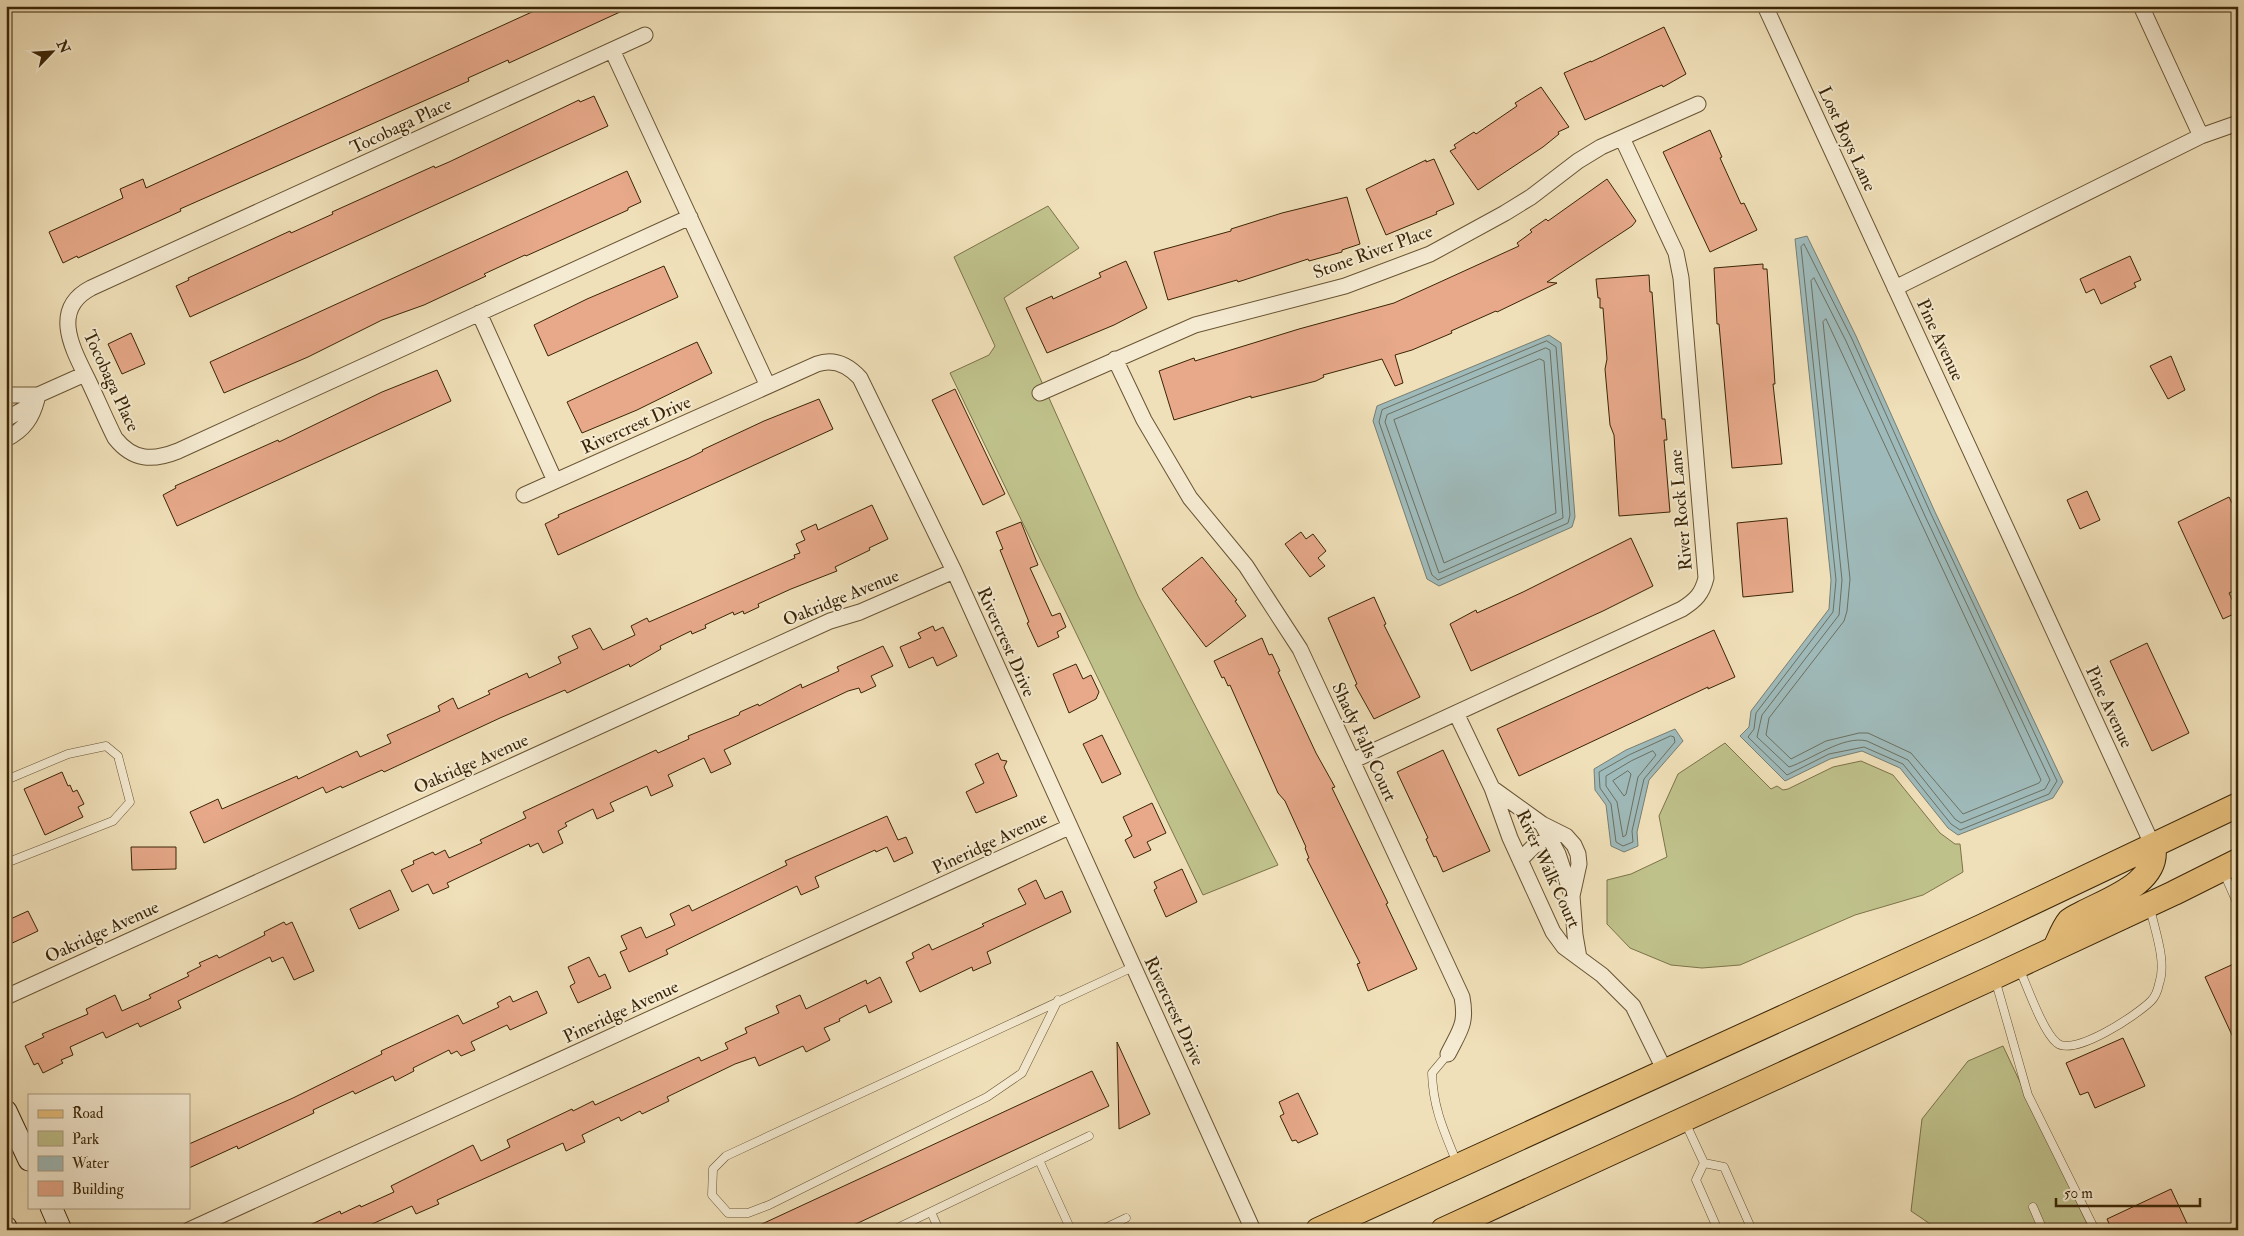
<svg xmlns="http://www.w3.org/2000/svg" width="2244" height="1236" font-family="'IM FELL Double Pica',serif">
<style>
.green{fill:#bfc18b;stroke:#7c7348}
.water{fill:#9fbaba;stroke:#777e72}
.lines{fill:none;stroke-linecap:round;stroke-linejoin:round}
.shore{stroke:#6c7060;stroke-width:1}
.building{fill:#e7a98a;stroke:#3a2506}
.service-casing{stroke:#685433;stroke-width:9}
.minor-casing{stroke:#685433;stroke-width:17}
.secondary-casing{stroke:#3a2506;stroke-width:23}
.primary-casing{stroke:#3a2506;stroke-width:26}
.service{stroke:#f5ebd2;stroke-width:8}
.minor{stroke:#f5ebd2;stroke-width:15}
.secondary{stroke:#f5ebd2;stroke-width:21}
.primary{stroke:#e8c07c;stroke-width:24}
.labels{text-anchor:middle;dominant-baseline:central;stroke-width:4;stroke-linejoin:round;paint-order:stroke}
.street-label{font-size:18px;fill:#3a2506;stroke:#f5ebd2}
</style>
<rect width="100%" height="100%" fill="#f0e0b9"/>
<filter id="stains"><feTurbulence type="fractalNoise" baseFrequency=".004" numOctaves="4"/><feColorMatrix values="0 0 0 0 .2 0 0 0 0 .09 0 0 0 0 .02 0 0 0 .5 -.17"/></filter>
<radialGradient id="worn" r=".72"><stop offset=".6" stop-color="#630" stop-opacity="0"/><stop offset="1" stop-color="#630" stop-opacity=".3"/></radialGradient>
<!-- green -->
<path class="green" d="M1048,206L1079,248L1004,298L1138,596L1278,865L1203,895L950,373L989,355L995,346L954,257Z
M1725,743L1771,789L1777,786L1783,790L1788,789L1833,767L1861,761L1893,775L1940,833L1955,844H1960L1963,872L1923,895L1855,915L1740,965L1702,968L1671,965L1630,948L1607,924V880L1631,874L1667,857L1659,816L1678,774Z
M2003,1046L2090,1230H1939L1911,1211L1922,1119L1968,1061Z"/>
<!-- water -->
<path class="water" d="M1807,236L1856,336L1935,512L2063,782L2053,798L1958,835L1948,828L1900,768L1862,751L1830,759L1785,781L1740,736L1749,727L1751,711L1829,609L1831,580L1795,239Z
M1549,335L1561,343L1575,517L1572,527L1439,586L1427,579L1373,421L1377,406Z
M1675,729L1683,741L1649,780L1637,832L1638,846L1624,852L1611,846L1606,805L1595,790L1594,769L1626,750Z"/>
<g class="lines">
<!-- shore -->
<path class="shore" d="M1804,244L1852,339L1931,514L2057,781L2049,794L1960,830L1951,824L1903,764L1864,747L1829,754L1787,775L1748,737L1754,729L1756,713L1833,612L1836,580L1801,247Z
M1814,278L1846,341L1925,516L2050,780L2045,789L1961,823L1955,819L1908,760L1867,741C1843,735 1811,760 1789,767L1757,737L1762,715L1839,615L1842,580L1811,281Z
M1826,319L2041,780L2039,783L1963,814L1911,753L1868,733H1859L1826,741L1791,759L1766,735L1769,718L1844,621L1847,611L1850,579L1823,322Z
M1547,341L1556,347L1570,515L1568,523L1438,580L1432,575L1379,422L1382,410Z
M1546,348L1550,350L1563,518L1439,573L1385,422L1387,415Z
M1540,359L1544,361L1556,513L1444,563L1394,420Z
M1671,736L1674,737L1675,742L1644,779L1632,831L1633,842L1623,846L1616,842L1611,804L1600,788L1599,772L1629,755Z
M1653,751L1656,755L1638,777L1626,835L1623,837L1617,802L1606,786V776L1631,761Z
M1628,771L1631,774L1626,794L1624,796L1613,781Z"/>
</g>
<!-- building -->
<path class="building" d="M545,6H633L509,63L508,60L468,78L469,81L180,209L181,211L78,258L77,256L63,263L49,232L123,198L120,189L143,179L146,188Z
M1664,27L1686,74L1663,87L1662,85L1655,88L1585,120L1564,73L1591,61V62Z
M1541,87L1569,127L1558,132L1559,134L1543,147L1478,190L1450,151L1456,148L1454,145L1474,132L1476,134L1517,106L1515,103Z
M594,96L608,126L190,317L176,286L189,280L188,278L290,231L291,233L333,214L332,212L434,166L435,168L449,162L579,100L580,102Z
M1710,130L1722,157L1720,158L1741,204L1744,203L1757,230L1710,252L1663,152Z
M1434,159L1454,204L1436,212L1437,214L1386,235L1366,189L1426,160V162Z
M627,171L641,202L628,208V210L526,256L525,255L484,274L486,276L424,305L382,320L308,357L224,393L210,362Z
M1607,179L1636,221L1632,226L1547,282L1557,283L1497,312L1496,311L1451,331L1452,333L1412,350L1395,355L1403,383L1395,386L1382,359L1323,375L1324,377L1316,381L1251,398V396L1174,420L1159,371L1194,358L1195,361L1299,329L1394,303L1519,246L1517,243L1532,232L1530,230L1546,219L1548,221Z
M1347,197L1360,244L1342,250V252L1309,261L1308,259L1238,282L1237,280L1168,300L1154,252L1231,231V229L1282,213Z
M2130,256L2141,280L2134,283L2136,287L2101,304L2094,289L2086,293L2080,279Z
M1126,261L1147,308L1114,325L1047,353L1026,308L1052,296L1053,299L1101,277L1099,273Z
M1763,264V269H1767L1775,384H1773L1782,464L1732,468L1719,324H1717L1714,268Z
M664,266L678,297L548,356L534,325L587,299Z
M1649,275L1650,292H1652L1662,419H1665L1667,440H1664L1670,512L1619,516L1614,435L1610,425L1605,369L1607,359L1603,308H1600V298H1598L1596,279Z
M131,333L145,364L122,374L108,344Z
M697,342L712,373L637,410L582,433L567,402Z
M2171,356L2185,390L2168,399L2150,366Z
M437,370L451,401L177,526L163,495L176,488L175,486L278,440L279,442L382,392Z
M955,389L1005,494L983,505L932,400Z
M819,399L833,429L558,555L545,524L559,517L558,515L689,458L703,451L702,450L764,421Z
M2087,491L2100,520L2080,529L2067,500Z
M2229,497L2238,515V589L2229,593L2238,612L2223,619L2178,522Z
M872,505L888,539L869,548L870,550L835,567L837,571L791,589L758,604L759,607L744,614L743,611L734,615L733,612L705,625L706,628L692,634L691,631L660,646L661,649L630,667L629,664L567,693L565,690L500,718L384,772L382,770L342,788L341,786L326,793L323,787L204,843L190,812L218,799L222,809L297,776L298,779L357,751L360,757L391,743L387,735L440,711L438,706L453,698L458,709L490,694L488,691L527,673L529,678L561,663L558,657L578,648L572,636L590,628L603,650L635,635L631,626L647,618L649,622L795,558L794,555L800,553L796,544L805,540L801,531L816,524L818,530Z
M1787,518L1793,592L1743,597L1737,523Z
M1021,522L1038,565L1030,568L1052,616L1060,613L1066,627L1057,632L1059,637L1038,647L1027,623L1029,622L1000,550L1003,549L996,532Z
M1301,532L1306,539L1313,534L1326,551L1318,558L1325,566L1310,577L1285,544Z
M1631,538L1653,586L1603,611L1471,671L1450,624L1476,610L1477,613L1523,592Z
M1202,557L1237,600L1235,601L1246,616L1206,647L1162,589Z
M1374,597L1386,624L1384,625L1420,697L1374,719L1355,685L1357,684L1328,618Z
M933,626L935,631L943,627L957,656L937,666L933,657L909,668L900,647L921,638L918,633Z
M1714,630L1735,677L1708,689V687L1519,776L1497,729Z
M1262,638L1269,655L1272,654L1280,671L1278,672L1316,753L1335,787L1332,788L1388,903L1386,904L1417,969L1368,991L1357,964L1360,963L1307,859L1309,858L1305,848L1306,847L1285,801L1278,793L1230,685L1228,686L1224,677L1222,678L1214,661Z
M2147,643L2189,733L2152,751L2110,661Z
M883,646L893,666L871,676L876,686L861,693L859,688L848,691L724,750L731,764L711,773L704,758L668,775L673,786L651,796L647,786L610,803L614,811L597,819L593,809L565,823L567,826L558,831L563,843L543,853L538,843L530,847L529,844L447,883L449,887L433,894L428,884L412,892L401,870L414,864L413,861L433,852L435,855L445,850L449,858L482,843L480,840L526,818L523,812L656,750L658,753L689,739L688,736L739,715L740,712L758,704L759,706L801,684L802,688L839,671L837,667Z
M1076,664L1083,679L1091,675L1099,692L1096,699L1069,713L1053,674Z
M1102,735L1121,774L1102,783L1083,744Z
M1443,750L1490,851L1443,872L1436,856L1434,857L1426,839L1428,838L1397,772Z
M998,753L1001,760L1007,761L1004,767L1017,796L976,813L966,792L984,783L975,764Z
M62,772L68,786L70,785L73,792L77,790L84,804L78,807L83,817L45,835L24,789Z
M1152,803L1166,833L1147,842L1151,850L1134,858L1125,840L1132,836L1123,817Z
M887,816L898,840L906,837L913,853L894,862L887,847L876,852L875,850L815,877L819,887L801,895L797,886L666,950L668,954L629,972L620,952L627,949L621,936L641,927L646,938L675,925L670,914L689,905L692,911L787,865L785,861Z
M131,847H176V869L132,870Z
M1182,869L1197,902L1166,917L1154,890L1157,888L1154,882Z
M1036,880L1045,899L1062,891L1071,912L987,952L991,963L973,971L972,967L920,992L906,962L914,958L912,953L929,944L932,950L984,926L982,924L1026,904L1018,889Z
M390,890L399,910L359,929L350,909Z
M28,911L38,931L6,946V921Z
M284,922L286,925L292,922L314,971L294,980L283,957L272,962L270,957L178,1001L181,1008L140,1027L138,1023L106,1038L103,1032L70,1047L73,1055L61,1060L63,1063L43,1073L38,1063L34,1065L25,1046L44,1037L42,1034L88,1014L86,1009L115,995L122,1011L151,998L149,995L189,976L187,973L201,966L199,963L217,955L219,958L265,935L264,932Z
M589,957L599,977L605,974L611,988L578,1003L570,986L575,983L568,967Z
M2238,962V1048L2205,977Z
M880,977L892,1002L869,1013L866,1005L839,1019L840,1021L824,1028L830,1040L806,1052L803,1046L759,1066L755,1057L735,1064L667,1097L669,1101L642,1114L640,1111L621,1121L619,1117L582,1135L585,1142L566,1151L563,1143L437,1200L439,1204L416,1214L412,1206L359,1230H299L340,1211L341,1214L360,1205L361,1207L394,1192L391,1186L473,1145L481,1161L510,1147L507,1140L572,1109L573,1111L593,1101L595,1105L699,1057L701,1061L728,1049L725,1043L747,1033L745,1028L779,1013L776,1006L800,995L806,1009L866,980L867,984Z
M537,991L547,1013L510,1030L507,1025L471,1042L475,1050L461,1056L457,1051L451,1054L449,1050L413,1068L414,1071L395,1081L393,1076L355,1094L353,1091L313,1110L314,1113L238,1149L237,1146L189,1168V1144L293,1098L382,1054L381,1051L458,1015L463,1024L499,1007L497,1003L510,996L513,1002Z
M2123,1038L2145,1086L2095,1108L2088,1092L2080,1095L2066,1063Z
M1117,1042L1150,1114L1119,1129Z
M1092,1071L1109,1106L843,1230H749Z
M1298,1093L1318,1134L1298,1143L1296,1140L1292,1141L1280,1116L1284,1114L1279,1102Z
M2171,1189L2190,1230H2112L2107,1219Z"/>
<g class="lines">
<!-- service casing -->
<g class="service-casing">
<path id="service" d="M6,780L68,754L106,746L118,756L130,802L113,821L6,863
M2223,871L2238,905
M2019,968C2027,986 2043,1032 2057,1043C2074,1057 2137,1015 2151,1001C2155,997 2158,989 2159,984C2167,962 2155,931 2150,908
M1995,979L2028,1095L2095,1230
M1058,1000L1022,1073L987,1097L769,1205L748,1213H728L712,1195L713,1169L726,1156L1133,967
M1448,1054L1432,1073C1433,1108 1444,1131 1457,1163
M1685,1122L1704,1163
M1039,1160L1071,1230
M2033,1207L2043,1230
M931,1212L939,1230
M893,1230L1089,1136
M1101,1230L1126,1218
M1718,1230L1696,1180L1704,1163L1724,1167L1752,1230"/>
</g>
<!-- minor casing -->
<g class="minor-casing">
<path id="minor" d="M1765,6L2153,846
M2141,6L2201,136
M645,35L91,288C49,310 74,351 89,382C98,401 106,420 115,438C133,461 153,461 178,451L690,217
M612,50L768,386
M1895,288L2201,136L2238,123
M479,313L555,481
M1115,359L1144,420L1190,498L1246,566L1300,649L1462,997C1467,1024 1460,1030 1448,1054
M1040,393L1195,325L1345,286L1430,254L1505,213L1531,197L1578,161L1601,147L1698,104
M6,395H38
M6,419L24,409L38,395L85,374
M6,439C24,430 32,418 37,399
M524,495L817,364C834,358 848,365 860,378L954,571L1253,1230
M1456,713L1492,788L1510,838L1553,932L1564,947L1602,975L1633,1006L1665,1071
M1352,761L1682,609C1696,600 1702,594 1706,578L1681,278L1676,253L1622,138
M1492,788L1542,824L1566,836L1574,845L1578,854L1579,864L1572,896L1575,935L1579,958
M1542,824L1558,854L1572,896
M1520,860L1534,846L1551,838
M6,997L830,621L860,612L954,571
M189,1230L1069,827"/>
</g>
<!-- secondary casing -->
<g class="secondary-casing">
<path id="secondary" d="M6,1111L29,1160
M51,1207L61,1230
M6,1227L7,1230"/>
</g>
<!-- primary casing -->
<g class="primary-casing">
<path id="primary" d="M2055,948C2059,940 2063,928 2069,921C2072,918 2079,915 2083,913C2107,900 2161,882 2153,846
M1318,1230L1981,927L2238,805
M1443,1230L1994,977L2174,893L2238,861"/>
</g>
<!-- service -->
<use href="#service" class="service"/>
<!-- minor -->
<use href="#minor" class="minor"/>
<!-- secondary -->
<use href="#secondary" class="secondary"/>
<!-- primary -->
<use href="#primary" class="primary"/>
</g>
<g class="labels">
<!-- street labels -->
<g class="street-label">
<text transform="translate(401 126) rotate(-25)">Tocobaga Place</text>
<text transform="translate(1847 139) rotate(65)">Lost Boys Lane</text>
<text transform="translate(1373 252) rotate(-20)">Stone River Place</text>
<text transform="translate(1940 340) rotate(65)">Pine Avenue</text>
<text transform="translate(111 381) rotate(65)">Tocobaga Place</text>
<text transform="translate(636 425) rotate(-24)">Rivercrest Drive</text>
<text transform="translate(1681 510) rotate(-95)">River Rock Lane</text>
<text transform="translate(841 598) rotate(-22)">Oakridge Avenue</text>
<text transform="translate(1006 642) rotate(66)">Rivercrest Drive</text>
<text transform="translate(2109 707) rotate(65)">Pine Avenue</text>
<text transform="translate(1364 742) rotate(65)">Shady Falls Court</text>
<text transform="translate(471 764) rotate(-24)">Oakridge Avenue</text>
<text transform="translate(990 843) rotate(-25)">Pineridge Avenue</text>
<text transform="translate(1548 869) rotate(65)">River Walk Court</text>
<text transform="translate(102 932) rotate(-25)">Oakridge Avenue</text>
<text transform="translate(1174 1011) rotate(65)">Rivercrest Drive</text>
<text transform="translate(621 1012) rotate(-25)">Pineridge Avenue</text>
</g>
</g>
<!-- margin -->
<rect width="2244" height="1236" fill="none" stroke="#f0e0b9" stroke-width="25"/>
<rect x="8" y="8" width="2229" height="1221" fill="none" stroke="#3a2506" stroke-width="2.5"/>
<rect x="12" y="12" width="2219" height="1211" fill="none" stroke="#3a2506"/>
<!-- legend -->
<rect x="28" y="1094" width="162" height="115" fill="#f5ebd2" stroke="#aa9c80"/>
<rect x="38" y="1110" width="25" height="8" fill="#e8c07c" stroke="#aa9c80"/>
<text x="72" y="1118" font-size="15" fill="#3a2506">Road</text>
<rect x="38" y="1131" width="25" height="15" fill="#bfc18b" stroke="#aa9c80"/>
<text x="72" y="1144" font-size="15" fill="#3a2506">Park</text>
<rect x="38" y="1156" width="25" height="15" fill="#9fbaba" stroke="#aa9c80"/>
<text x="72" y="1168" font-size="15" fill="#3a2506">Water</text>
<rect x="38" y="1181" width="25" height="15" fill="#e7a98a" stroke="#aa9c80"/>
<text x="72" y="1194" font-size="15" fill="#3a2506">Building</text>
<!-- north arrow -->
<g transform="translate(52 52) rotate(65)" stroke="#f5ebd2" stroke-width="4" paint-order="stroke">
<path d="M0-4L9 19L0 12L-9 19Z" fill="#3a2506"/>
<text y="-8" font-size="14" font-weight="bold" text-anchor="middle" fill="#3a2506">N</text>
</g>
<!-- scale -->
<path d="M2056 1198v8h144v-8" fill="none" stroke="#3a2506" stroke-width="2.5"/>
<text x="2064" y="1198" font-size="15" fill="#3a2506" stroke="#f5ebd2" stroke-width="4" paint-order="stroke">50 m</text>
<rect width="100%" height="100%" filter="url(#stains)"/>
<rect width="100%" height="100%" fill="url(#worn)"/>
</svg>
